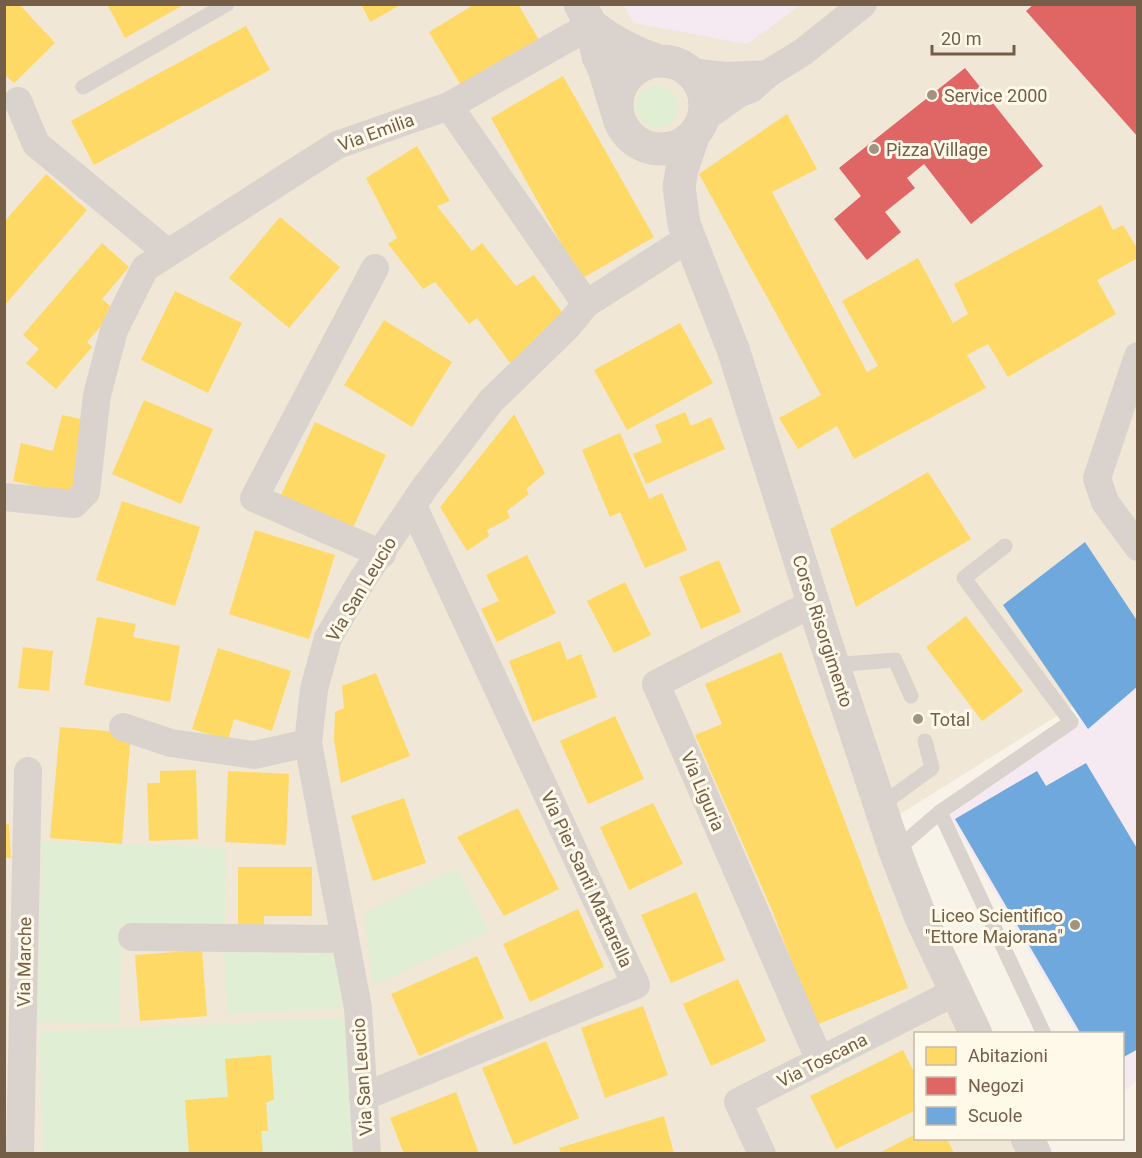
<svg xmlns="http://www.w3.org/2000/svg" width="1142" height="1158" font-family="Roboto,sans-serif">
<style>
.residential{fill:#f0e7d6}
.education{fill:#f5e9f2}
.green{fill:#e0eed3}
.homes{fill:#ffd966}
.shops{fill:#e06666}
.schools{fill:#6fa8dc}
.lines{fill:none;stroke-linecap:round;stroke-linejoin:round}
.lane{stroke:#dad3cd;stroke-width:15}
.street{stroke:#dad3cd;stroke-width:28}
.secondary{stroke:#dad3cd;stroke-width:33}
.poi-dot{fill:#a29280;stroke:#fff9e9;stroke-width:2}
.labels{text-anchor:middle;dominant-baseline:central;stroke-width:6;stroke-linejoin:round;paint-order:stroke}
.poi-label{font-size:18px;fill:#755e48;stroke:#fff9e9;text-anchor:start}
.street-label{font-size:18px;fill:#755e48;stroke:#fff9e9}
</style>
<rect width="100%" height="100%" fill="#f7f3e9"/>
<!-- residential -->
<path class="residential" d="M5,5H1137V666L900,814L977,1033L916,1034V1138L1014,1139L1019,1153L5,1154Z"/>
<!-- education -->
<path class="education" d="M623,5H800L747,44L634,23Z
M1137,673L1138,1079L1123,1094L1122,1034L1077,1033L950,816Z"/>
<!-- green -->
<path class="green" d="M636 107a21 21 0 1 1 42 0a21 21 0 1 1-42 0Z
M42,842L226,847L225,925L122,923L119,1024L37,1022Z
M457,868L489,931L373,985L364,913Z
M224,944L338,948L341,1008L227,1013Z
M351,1018L357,1153H44L39,1032Z"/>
<!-- homes -->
<path class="homes" d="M4,4H19L55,43L14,83L4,74Z
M107,4H185L125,38Z
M361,4H402L370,22Z
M475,4H518L539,40L462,87L429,32Z
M246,26L270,70L94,165L71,121Z
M563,76L654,237L581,279L491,118Z
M787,114L817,169L772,192L867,372L878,366L842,301L918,258L953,323L968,314L954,284L1101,205L1113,230L1123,225L1138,250V258L1097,280L1116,314L1008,377L988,344L967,355L986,388L854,459L837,426L798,449L779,418L821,395L699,174Z
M417,146L450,201L437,206L472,251L482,243L516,286L534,275L568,320L510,363L477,318L469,324L435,282L423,289L388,244L397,238L366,178Z
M46,174L87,210L4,306V222Z
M280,217L340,267L289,328L229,278Z
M102,243L129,267L102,299L115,310L87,342L92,347L56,389L26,363L39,349L23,335Z
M175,291L242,323L208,393L141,360Z
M384,320L452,362L412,427L344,385Z
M680,323L713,383L627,430L594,370Z
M144,400L213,429L181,504L112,474Z
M685,412L691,426L711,417L725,449L646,484L633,454L662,442L655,425Z
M514,414L545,473L526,489L529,494L507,511L510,518L487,530L489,536L467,551L440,507Z
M62,415L91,421L74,494L13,481L21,443L53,451Z
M315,422L386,455L353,528L281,495Z
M620,433L649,499L662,493L687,550L645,568L620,512L610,517L582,450Z
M928,472L971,539L856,607L830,529Z
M122,501L200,527L175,606L96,580Z
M255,530L335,555L309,639L229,614Z
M527,555L556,613L497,642L481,609L499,601L486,575Z
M719,560L741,612L701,629L679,577Z
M625,582L651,635L614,653L587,601Z
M966,616L1023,691L982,721L926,647Z
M97,617L136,624L133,637L180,646L170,702L84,685Z
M560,641L567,660L581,654L597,697L533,722L509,661Z
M23,647L53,651L49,691L18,688Z
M218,648L291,671L272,731L234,719L228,740L192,729Z
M781,652L908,988L816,1025L772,910L695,735L722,724L705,684Z
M376,673L410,756L341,783L334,740L335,712L344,708L342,686Z
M615,716L644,779L588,804L560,741Z
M60,727L131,733L122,844L50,838Z
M196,770L198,839L149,841L147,783H160V771Z
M228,771L289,774L286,845L225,842Z
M404,798L426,863L373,881L351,816Z
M653,803L683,864L629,890L600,827Z
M518,808L559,889L504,916L457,837Z
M9,824L11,858H4V825Z
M238,867H312V916H264V929L238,930Z
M696,892L725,960L671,983L641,915Z
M578,909L604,967L530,1002L503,944Z
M202,950L207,1016L140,1021L135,955Z
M477,956L504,1018L419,1056L391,994Z
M738,979L766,1041L711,1066L683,1004Z
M643,1006L668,1075L605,1098L581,1028Z
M546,1041L579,1118L514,1145L482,1068Z
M903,1050L916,1076V1110L836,1149L810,1096Z
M271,1055L274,1099L266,1103L268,1131H261L263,1154H189L185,1100L228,1097L225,1059Z
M456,1092L479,1154H404L390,1118Z
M664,1116L674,1154H561L559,1148Z
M916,1134V1138H947L954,1154H877Z"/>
<!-- shops -->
<path class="shops" d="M1034,4H1138V137L1026,11Z
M965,68L1043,166L971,224L924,164L907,178L915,188L885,212L901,232L867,260L834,219L861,196L839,168Z"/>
<!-- schools -->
<path class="schools" d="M1085,542L1138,622V686L1088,729L1003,605Z
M1086,763L1138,850V1049L1122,1058V1034H1081L955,819L1037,771L1046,786Z"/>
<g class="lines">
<!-- lane -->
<path class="lane" d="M83,87L227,4
M833,665L895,660L911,696
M880,806L932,768L925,741
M940,812L1071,722L964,578L1005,546
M895,851L940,812L1044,1034"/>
<!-- street -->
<path class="street" d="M690,72L726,76L767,74
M18,101L36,144L167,252
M449,106L586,304
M703,119L738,94L751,89L769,73L803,52L863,4
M375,268L254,498L382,554
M1138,356L1097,478L1105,502L1138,547
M4,497L74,504L86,492L97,395L114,330L145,268L337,145L449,106L591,25
M813,603L656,684L820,1061
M123,727L171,743L254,755L308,743
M132,937L344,939
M363,1097L636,985L413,506
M20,1154L28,771
M367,1154L358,1008L308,743L314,689L328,638L362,580L425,487L491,401L568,326L586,304L689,238
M762,1154L738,1102L955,992"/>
<!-- secondary -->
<path class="secondary" d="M580,4L591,25L598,56L604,69L617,111
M591,25C612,41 634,53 659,61
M617 105a44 44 0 1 1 88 0a44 44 0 1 1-88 0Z
M694,134L682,169L679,187L684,224L733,349L825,640L895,851L921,918L976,1034
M1027,1138L1035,1154"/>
</g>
<!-- markers -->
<g class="poi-dot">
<circle cx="932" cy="95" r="6"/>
<circle cx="874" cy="149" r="6"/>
<circle cx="918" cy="719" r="6"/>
<circle cx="1075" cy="925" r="6"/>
</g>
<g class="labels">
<!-- poi labels -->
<g class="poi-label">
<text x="944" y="95">Service 2000</text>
<text x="886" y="149">Pizza Village</text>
<text x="930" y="719">Total</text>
<text x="1063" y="915" text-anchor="end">Liceo Scientifico<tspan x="1063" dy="21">"Ettore Majorana"</tspan></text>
</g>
<!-- street labels -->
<g class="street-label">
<text transform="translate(376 132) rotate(-20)">Via Emilia</text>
<text transform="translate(361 589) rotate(-59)">Via San Leucio</text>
<text transform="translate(823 631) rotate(72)">Corso Risorgimento</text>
<text transform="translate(703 791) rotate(67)">Via Liguria</text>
<text transform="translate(587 879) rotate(65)">Via Pier Santi Mattarella</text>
<text transform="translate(24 962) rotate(-89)">Via Marche</text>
<text transform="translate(822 1060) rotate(-27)">Via Toscana</text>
<text transform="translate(362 1077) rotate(-94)">Via San Leucio</text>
</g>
</g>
<!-- border -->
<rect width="1142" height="1158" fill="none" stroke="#755e48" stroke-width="12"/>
<!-- legend -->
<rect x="914" y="1032" width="210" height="108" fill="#fff9e9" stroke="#c8bba9" stroke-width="1.5"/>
<rect x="926" y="1047" width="30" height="18" fill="#ffd966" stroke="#c8bba9" stroke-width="1.5"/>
<text x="968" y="1062" font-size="18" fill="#755e48">Abitazioni</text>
<rect x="926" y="1077" width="30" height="18" fill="#e06666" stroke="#c8bba9" stroke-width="1.5"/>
<text x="968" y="1092" font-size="18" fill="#755e48">Negozi</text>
<rect x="926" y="1107" width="30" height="18" fill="#6fa8dc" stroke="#c8bba9" stroke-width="1.5"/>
<text x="968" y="1122" font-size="18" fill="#755e48">Scuole</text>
<!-- scale -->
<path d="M932 45v9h82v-9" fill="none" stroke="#755e48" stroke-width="3"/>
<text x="941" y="45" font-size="18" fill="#755e48" stroke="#fff9e9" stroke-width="4.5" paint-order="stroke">20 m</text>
</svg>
